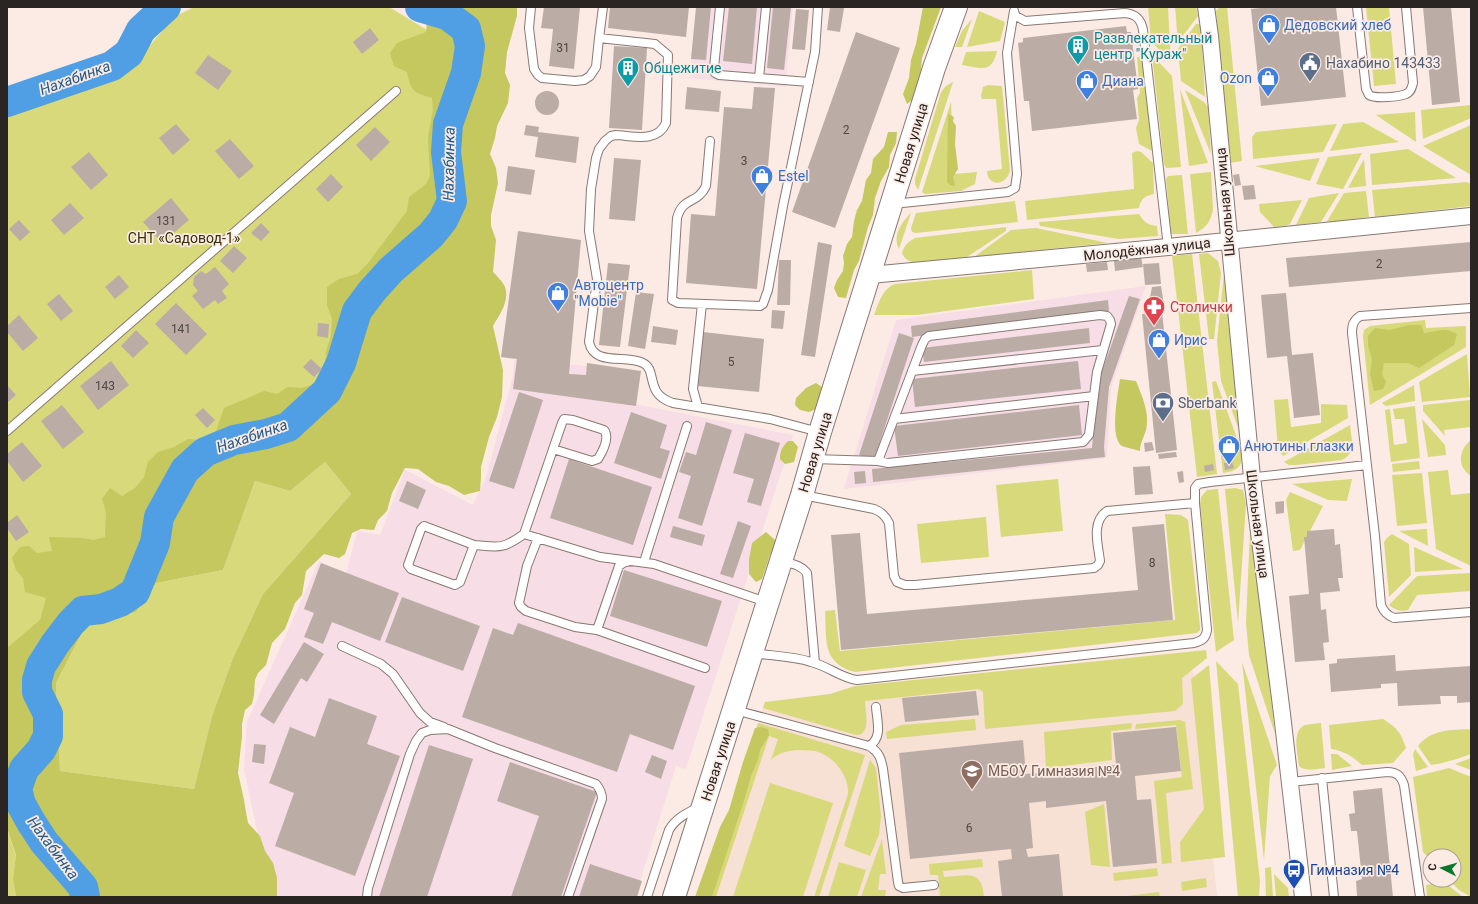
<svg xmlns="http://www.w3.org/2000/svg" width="1478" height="904" font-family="Roboto,sans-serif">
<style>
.built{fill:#f7e0d4}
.industrial{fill:#f7dde5}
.green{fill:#d7d97a}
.forest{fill:#c5c75f;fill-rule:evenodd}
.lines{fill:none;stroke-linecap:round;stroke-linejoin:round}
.river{stroke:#509ee3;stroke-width:30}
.building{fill:#bcaca6}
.lane-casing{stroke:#877973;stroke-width:10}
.street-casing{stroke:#877973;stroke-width:18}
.secondary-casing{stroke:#877973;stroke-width:24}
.lane{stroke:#fff;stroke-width:8}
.street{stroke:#fff;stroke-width:16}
.secondary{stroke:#fff;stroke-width:22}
.labels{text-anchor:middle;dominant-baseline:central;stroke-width:3.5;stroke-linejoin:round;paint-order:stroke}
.number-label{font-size:12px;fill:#4e4743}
.shop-label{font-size:14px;fill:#366cbe;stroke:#fbebe4;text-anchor:start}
.culture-label{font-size:14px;fill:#0d838f;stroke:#fbebe4;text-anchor:start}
.service-label{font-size:14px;fill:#4e5e75;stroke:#fbebe4;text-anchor:start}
.street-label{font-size:14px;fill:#2a2522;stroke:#fbebe4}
.park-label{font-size:14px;fill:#313103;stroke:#fbebe4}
.health-label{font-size:14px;fill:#be3a42;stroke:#fbebe4;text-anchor:start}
.education-label{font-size:14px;fill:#785e54;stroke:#fbebe4;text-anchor:start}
.transit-label{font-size:14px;fill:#164399;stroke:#fbebe4;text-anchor:start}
.water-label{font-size:15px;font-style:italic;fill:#245a88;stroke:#fbebe4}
</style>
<rect width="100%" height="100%" fill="#fbebe4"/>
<!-- built -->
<path class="built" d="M1189,662L1195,678L1217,897H703L765,702Z"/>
<!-- industrial -->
<path class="industrial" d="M697,7H793L785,87L689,78Z
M1146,286L1111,388L1107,458L844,489L896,320Z
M515,358L637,372L634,404L793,435L686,769L676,766L635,897H271L244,769L247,722L319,561L346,574L357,531L380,535L405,470L473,505L486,478L513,376Z"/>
<!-- green -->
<path class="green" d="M194,7H389L442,39L438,195L334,350L315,388L7,686V115L27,109L108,78L146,50L174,17Z
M1148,7H1168L1171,62L1151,41Z
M1175,7H1196L1198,16L1178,42Z
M1220,7H1227L1242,161L1230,163L1216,11Z
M1366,7H1389L1396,84L1374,86Z
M979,11L1005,22L1000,41L967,47Z
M972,19L962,47H955L962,31Z
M1196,24H1201L1205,97L1181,81L1178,49Z
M997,51C992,74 981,68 962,65L966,52Z
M1152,55L1172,76L1181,167L1166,168L1164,164Z
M1137,57H1142L1152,151L1139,144L1136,128L1139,120L1137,98L1140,93Z
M953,82L918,190L915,184V179L941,92L946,86Z
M988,85L1002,86L1010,171C1006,186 988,187 987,171L1002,169L996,99H982L981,96L983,87Z
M1180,89L1208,163L1189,166Z
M1185,90L1204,102L1208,107L1211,154Z
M951,102L954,174L977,172L975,184L961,191L925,194L922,192Z
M1471,105V118L1423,139L1421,110Z
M1415,112L1416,142L1376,115Z
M1363,122L1399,142L1330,151L1343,124Z
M1337,124L1323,152L1253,159L1252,137L1256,132Z
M1471,125V175L1423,146Z
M1408,149L1456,178L1372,185L1370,154Z
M1137,151L1141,152L1153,163L1154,194C1145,196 1141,198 1139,208L1027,220L1025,201L1134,189L1132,153Z
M1362,153L1343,189L1316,184L1328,157Z
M1320,158L1310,181L1255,166Z
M1364,159L1366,186L1348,188Z
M1211,172L1213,210C1210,222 1207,227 1196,233L1190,174Z
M1182,175L1188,234H1171L1166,179L1168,176Z
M1467,182L1471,184V206L1375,217L1372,190Z
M1366,191L1369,217L1326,223L1344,193Z
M1339,193L1321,222L1296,225L1309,198Z
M1302,200L1290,224L1285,226L1274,227L1260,212L1259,204Z
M1015,201L1018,222L916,233L912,232L911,228L916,213Z
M911,213L899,249C892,236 901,223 911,213Z
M1139,214C1144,222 1147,225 1157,226L1158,236L1119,239L1040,226L1039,222Z
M1006,227V231L967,257L921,264L909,261L905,258L902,253C905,244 908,242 915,238Z
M1036,228L1108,243L974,257L1011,230Z
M1208,253L1218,261L1221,273L1214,339H1209L1199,254Z
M1192,254L1217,474L1197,477L1172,256Z
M1032,270L1034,299L917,315H874C879,303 882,289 895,284Z
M1224,274L1244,444L1221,381L1217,341Z
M1425,320L1426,328L1466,326V347L1370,405L1363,336L1364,330L1370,326Z
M1467,354L1470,397L1422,402L1419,382Z
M1216,381L1241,449C1244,465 1239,471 1223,473L1212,382Z
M1414,385L1415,401L1386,406L1382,403Z
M1288,399L1291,427L1321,423V404L1347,405L1348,418L1283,456L1278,449L1274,400Z
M1470,400L1471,427L1444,430L1445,436L1423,411V405Z
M1415,406L1420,458L1391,462L1385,410L1390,409L1394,445L1407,443L1404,419H1395L1393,409Z
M1422,419L1445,445L1446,455L1428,457Z
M1350,425C1351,438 1357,453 1342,460L1296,465H1289L1284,462Z
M1471,440V476C1457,467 1458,450 1471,440Z
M1419,461L1420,469L1393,472L1392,464Z
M325,462L351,494L263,594L233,658L212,716L194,789L60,771L56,683L86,625L136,612L156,583L223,570L255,481L290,491Z
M1448,470L1451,495L1471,493V566L1436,549L1428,472Z
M1422,473L1427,523L1397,526L1392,475Z
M1058,479L1063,531L1001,537L996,485Z
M1352,479L1347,501L1328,500L1292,484Z
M1235,488L1243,490L1246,504L1238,623L1225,489Z
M1218,489L1234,640L1216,652L1200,504L1201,497L1207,490Z
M1290,492L1323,506L1300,550L1293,551L1286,500Z
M1251,507L1275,734L1249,655L1246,623Z
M1165,514L1181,515L1188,520L1200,626V630L1197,633L855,672C821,663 827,639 825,611L835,610L840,651L1175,620Z
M986,517L989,557L921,563L917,524Z
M1427,529L1428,546L1399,531L1426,529Z
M1392,534L1409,544L1411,575L1389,597L1384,542L1387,538Z
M1414,547L1463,569L1415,572Z
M1470,573L1471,574V591L1417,595L1408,610C1400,612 1396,610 1389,605L1417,576Z
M1206,650L1207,658L1182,678L1183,704L1175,711L985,729L983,692L979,689L865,701C865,711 872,735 856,735L763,708L765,702L830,694L855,686Z
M1216,661L1238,684L1260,881L1259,897H1238Z
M1242,662L1277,765L1270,776L1264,860Z
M1209,665L1225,857L1181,862L1180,842L1204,809L1191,679Z
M975,719L976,730L887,739L886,732L901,725Z
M1383,719C1398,729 1400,731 1406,748L1393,763L1362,765C1352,756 1344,751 1331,749L1329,725Z
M1180,720L1185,722L1193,789L1166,793L1172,863L1162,864L1154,781L1182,777L1176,725L1135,729L1136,724Z
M758,723L865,755L819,897H814L848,794C849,775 834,756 815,751C809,750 803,750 796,750C787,751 778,753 771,760L778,739L769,736L716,897H703Z
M1132,723L1131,729L1111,731L1112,760L1046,768L1044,732Z
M1321,723L1325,768C1317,769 1305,772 1299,766C1298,754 1291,731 1305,725C1309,724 1316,724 1321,723Z
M1471,729V754C1458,759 1445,763 1431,765L1418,746C1431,729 1452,730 1471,729Z
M1415,749L1428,767L1416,771L1413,754Z
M1331,754H1337L1352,766L1332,770Z
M1471,758V770L1455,764Z
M870,760L876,768L881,816L879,835L870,856L844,846Z
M1449,768L1471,777V897L1459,890L1449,880H1454V856H1430V859L1423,852L1413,777Z
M770,783L833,803L803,897H733Z
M1104,804L1110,867L1091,865L1085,812Z
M7,828L16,856L13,879L16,897H7Z
M882,839L886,874H880L878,890H886L885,897H861Z
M982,859L983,867L943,871L944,877C966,876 982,868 984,897H940L938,875H930L929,864Z
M839,862L866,870L857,897H828Z
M1271,867L1273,897H1266L1265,868Z
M1157,868L1158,876L1114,881L1113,873Z
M1274,874L1288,888L1289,897H1276Z
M1206,878L1207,887L1182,891L1181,882Z
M1444,882L1463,897H1427L1426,885Z
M1159,892L1160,897H1118Z"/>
<!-- forest -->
<path class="forest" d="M423,7H517V16L507,52L505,73L510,85L508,103L497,126L495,138L490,154L496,168L498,183L491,215V226L496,240L493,272C497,276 503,282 505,287C510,301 499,315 493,326L503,370L502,397L497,417L489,437L481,467V477L480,491L464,495L449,486L436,482L418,469L405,468L392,493L387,511L378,520L374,530L361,529L352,533L345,554L339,558L324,554L306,571L302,595L295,603L285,629L272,643L266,665L258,673L255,680L254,695L252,704L245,710L242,724V736L238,773L244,800L246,812L248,823L260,836L265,851L273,863L277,878V897H16L13,879L16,855L7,828V648L40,620L46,598L25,592L23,578L16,570L12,558L20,547L29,546L37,553L52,551L49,537L83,538L94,540L105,537L106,512L102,499L110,488L122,496L135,488L144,477L148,462L158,452L174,447L188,439L202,440L216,431L224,408L264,391L277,394L288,387L301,388L313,385L324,380L326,351L331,336L332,319L327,305V287L339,279L357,274L368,263L407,211L409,197L426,184L430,176L428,137L433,110L432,98C413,92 411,92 407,72L394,66L390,53L397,43L426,32L427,21L422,10ZM325,462L351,494L263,594L233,658L212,716L194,789L60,771L56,683L86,625L136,612L156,583L223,570L255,481L290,491Z
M923,7H941L922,58L920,80L915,98L907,104L903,94L909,78L911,60L916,44Z
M948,114L954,117L953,121L956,126L955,144L958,169L953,177L955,186L950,185L947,182Z
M888,132H897L896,143L890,155L889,167L881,181L875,198L873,215L868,227L859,261L854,270L846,298L838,297L834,288L837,280L843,271L844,263L843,256L847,244L852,237L854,221L857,210L862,201L866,180L871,173L873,159L884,147Z
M1409,325H1421L1424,333C1438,332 1444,326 1457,334L1454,345L1419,368L1408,363H1384L1382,374L1386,382L1383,389L1374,391L1370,374L1372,359L1368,346V336L1375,328L1390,330Z
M1120,379L1136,381C1142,396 1150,413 1146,430C1144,437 1140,443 1140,451C1134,449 1127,448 1122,446C1109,438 1118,393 1120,379Z
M816,383L822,387L816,409L809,412L800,410L795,405L796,398L806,388Z
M788,441H793L798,447L794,462L785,464L780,459C780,451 782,447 788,441Z
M766,532L775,540V547L770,555L762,579L756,582L749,574V560L752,543Z
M761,727L768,729L769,735L760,750L758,760L751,776L742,807L712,897H695L720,827L729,810L743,762L755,728Z"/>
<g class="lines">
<!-- river -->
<path class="river" d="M7,102L112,66L129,53L141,30L166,7
M85,897L83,887L44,842L31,822L21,804L17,789L24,769L41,750L48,736V714L37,692V680L41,666L55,644L71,623L83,611L101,609L120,602L135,592L155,543L159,517L185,470L205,452L234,440L266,434L288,427L327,391L341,363L357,311L372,291L391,270L431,235L443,220L452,201L446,152L448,124L466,73L470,46L466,29L447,15L420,7"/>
</g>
<!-- building -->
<path class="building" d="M544,7H580L574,69L549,66L553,29L541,28Z
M610,7H689L686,37L608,28Z
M696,7H711L706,60L691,59Z
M729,7H757L752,64L723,61Z
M773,7H791L784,70L767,68Z
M830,7L844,8L840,32L827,30Z
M1271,7H1336L1346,97L1261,106L1251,9Z
M1423,7H1451L1460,102L1432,105Z
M796,9L809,10L805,50L792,49Z
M1126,26L1127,32H1131L1138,89L1133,90L1137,119L1032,131L1029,101H1024L1018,43L1023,42V38Z
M370,28L379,40L362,54L353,42Z
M856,32L900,48L835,228L792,212Z
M614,46L647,48L642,130L609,128Z
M208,55L232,71L218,90L195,73Z
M687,87L721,91L719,112L685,109Z
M754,87L775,88L757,289L686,283L691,214L715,216L724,107L752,109Z
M535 103a12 12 0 1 1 24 0a12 12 0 1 1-24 0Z
M176,124L190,140L173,155L159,138Z
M526,125L539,127L538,132L579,137L576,163L535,157L538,137L524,135Z
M375,127L390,142L371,161L356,145Z
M230,139L254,166L239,179L215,151Z
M89,152L108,175L91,190L71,167Z
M614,158L641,160L635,221L609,219Z
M508,166L535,170L531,195L505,191Z
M331,174L343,187L328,202L316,189Z
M1239,174L1241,185L1235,186L1233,175Z
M1254,185L1256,199L1244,200L1242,186Z
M171,198L189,220L162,243L143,222Z
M70,203L84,218L64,235L51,220Z
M19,220L30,232L20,241L9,229Z
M261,223L270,232L261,241L251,233Z
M518,231L581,240L569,374L586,375L587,363L641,371L636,406L513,389L517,359L501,357Z
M818,242L832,245L815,357L801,355Z
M1471,242V271L1289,287L1286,258Z
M234,246L247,258L233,273L220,261Z
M1141,257L1143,267L1115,271L1114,261Z
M779,260H791L790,305H777Z
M1107,262L1108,270L1087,272L1086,264Z
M608,263L630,265L620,347L599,345Z
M1159,263L1161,284L1145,285L1143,264Z
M215,267L229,284L222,291L227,298L218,304L215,300L203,309L192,296L198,291L193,285L194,277L201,271L206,274Z
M119,275L129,287L115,299L105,287Z
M1161,286L1165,311L1147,313L1152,287Z
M636,292L654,294L645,349L628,346Z
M1286,293L1292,355L1313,353L1320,415L1294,418L1287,356L1267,358L1261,295Z
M59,294L73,311L61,321L47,304Z
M1129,296L1140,299L1109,387L1104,447L1105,457L873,482L872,469L1092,448L1097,385Z
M1108,300L1109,311L912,337L911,326Z
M176,303L207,334L186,355L155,324Z
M772,310L785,311L783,329L771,328Z
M1162,312L1177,450L1156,453L1142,314Z
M19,315L38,338L23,351L7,332V326Z
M318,323L329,324L328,338L317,336Z
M653,326L678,330L676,345L651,342Z
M1089,328L1090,343L924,362L922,348Z
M136,330L149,343L133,358L121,346Z
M703,332L764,339L759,392L697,386Z
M899,333L914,338L874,460L859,455Z
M311,359L322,369L314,377L303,367Z
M111,361L129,385L98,410L80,386Z
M1078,361L1081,389L915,407L912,379Z
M7,385L16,395L7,403Z
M519,392L543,400L514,489L489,481Z
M62,405L84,432L63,449L41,421Z
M1079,405L1082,435L898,456L894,426Z
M203,408L215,420L207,428L195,415Z
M631,412L667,425L660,448L670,451L661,479L614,463Z
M706,422L732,430L702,526L678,518L691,476L679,472L686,452L696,455Z
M745,433L780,443L761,506L747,502L754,479L733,473Z
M22,442L42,466L23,482L7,461V454Z
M1152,442L1154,450L1145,452L1144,443Z
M1176,452L1177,457L1159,459L1158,454Z
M569,459L652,487L633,545L550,518Z
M1232,462L1234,468L1225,470L1224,463Z
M1213,464L1214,470L1205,472L1204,466Z
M1150,466L1153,494L1135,495L1133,467Z
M865,471L866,483L855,484L854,472Z
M1183,471L1184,482L1179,483L1177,472Z
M407,481L426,490L418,509L399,501Z
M1284,501V513L1276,514L1275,502Z
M17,515L29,532L16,541L7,528V523Z
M738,521L751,526L733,578L720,574Z
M1164,524L1173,620L841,650L831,535L860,533L867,614L1138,590L1132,527Z
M673,526L705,535L702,546L670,537Z
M1334,529L1335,545L1340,544L1343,578H1338L1340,591L1320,593L1321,610L1326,609L1329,642L1323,643L1325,660L1295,662L1289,596L1309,594L1304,537H1307V531Z
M321,563L399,593L380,641L332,622L323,644L304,637L314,613L304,609Z
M624,570L722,601L707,647L610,616Z
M402,597L480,626L463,671L385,642Z
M518,623L695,686L673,750L630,734L617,772L462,717L493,628L513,635Z
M304,642L324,654L307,682L301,678L274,724L260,715Z
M1395,655L1396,671L1471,666V702L1457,703V696H1440L1441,704L1398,706L1397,683L1381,684V688L1331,692L1329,664L1337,663V659Z
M976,691L979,715L905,722L902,698Z
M329,698L377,716L367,744L400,756L355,876L275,846L294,793L269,783L290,727L315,737Z
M1176,727L1181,771L1135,776L1137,800L1151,799L1157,863L1113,867L1106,801L1046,808V801L1029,803L1033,848L1026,849L1028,857L1059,854L1063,897H1002L998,861L1012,859L1011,849L910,859L899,753L1023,740L1026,774L1116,765L1113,733Z
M254,744L266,745L264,764L252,762Z
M429,745L473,759L427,897H379Z
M652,755L667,761L661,779L645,772Z
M510,762L597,792L561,897H511L539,816L497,801Z
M1382,788L1393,897L1357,896L1356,881L1362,879L1357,831H1351L1349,814L1355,813L1353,791Z
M590,864L642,881L637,897H579Z"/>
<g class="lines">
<!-- lane casing -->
<g class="lane-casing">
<path id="lane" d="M531,7L529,28L534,69L538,75L542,78L575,81L584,80L590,76L596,67L599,38
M603,7L599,38L655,44L668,55L666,123C657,143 634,136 616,135L611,136L605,141L599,149L596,158L591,189L589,231L597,279L589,342C594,367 626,354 643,363C658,370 644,394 673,403L770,419L819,432
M720,7L714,68L715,73L719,75L809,82
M1357,7L1366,89L1369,95C1375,99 1399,97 1406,94C1411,92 1412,87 1413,83L1406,7
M1014,12L1016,16L1025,21L1125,13C1136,14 1141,19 1143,30L1168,247
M759,78L766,7
M710,141L706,186C697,205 683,196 677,218L672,300L678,303L760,306L763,304L768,290L783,206L815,52L818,7
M893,204L1008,192L1015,188L1017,174L1007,53L1014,11
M1471,308L1360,316C1353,321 1352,325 1352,333L1375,536L1381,605C1384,612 1387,615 1394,618L1471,612
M912,371L1103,350
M698,407L693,389L702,304
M894,419L1094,396
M7,431L396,91
M553,449L592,461L598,459C603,451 610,438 604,430L573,420L564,419L562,423L524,534L600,557L654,564L766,602
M813,459L878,461L888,463L1083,442L1089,435L1097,372L1111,324L1110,320L1107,316L1100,315L929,336L925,339L922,345L878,461
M803,495L874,509C881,512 885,515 889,523L894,576L897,582L905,585H915L1094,568L1098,565L1100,561C1098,544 1091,522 1107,511L1195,503
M538,538L527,566L519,603L521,607L526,611L575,627L597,630
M474,545L424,526L421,529L408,565L411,569L455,585L460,582L474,545C499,547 502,550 524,534
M630,561L623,563L619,566L597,630L705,668
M782,561C792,564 801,565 807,573L815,663
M644,562L687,426
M342,646L381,664L393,674L420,713L430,722L444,727
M753,653C772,656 793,656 811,662C828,666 841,678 857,680L1194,643C1201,641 1206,639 1207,630L1195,503V488L1198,484L1210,482L1367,465
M735,710L869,746C879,752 881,758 883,769L898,882L899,886L903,888L934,885
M869,746C883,738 877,721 876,707
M1322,778L1334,897
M1290,782L1387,772C1397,772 1401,776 1404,785L1420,897
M367,897L368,888L410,754L416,741L422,733L430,730L448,729L495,748L596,784C600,789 602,793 602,799L568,897
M647,897L669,830C676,818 687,813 699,807"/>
</g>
<!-- street casing -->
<g class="street-casing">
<path id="street" d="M1206,7L1210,36L1252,477L1282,714L1303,897
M870,275L1168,247L1471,216"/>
</g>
<!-- secondary casing -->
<g class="secondary-casing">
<path id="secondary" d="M674,897L802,495L820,432L934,68L956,7"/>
</g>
<!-- lane -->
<use href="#lane" class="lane"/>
<!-- street -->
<use href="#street" class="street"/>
<!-- secondary -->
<use href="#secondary" class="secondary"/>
</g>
<!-- icons -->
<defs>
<g id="shop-pin" transform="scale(1.15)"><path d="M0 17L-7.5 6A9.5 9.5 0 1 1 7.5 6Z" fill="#3f7fe0" stroke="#fbebe4"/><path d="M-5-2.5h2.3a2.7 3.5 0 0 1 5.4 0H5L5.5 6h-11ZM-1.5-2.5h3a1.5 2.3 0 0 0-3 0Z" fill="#fff"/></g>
<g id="building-pin" transform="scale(1.15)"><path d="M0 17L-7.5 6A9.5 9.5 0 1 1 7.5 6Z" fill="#0f9aa8" stroke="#fbebe4"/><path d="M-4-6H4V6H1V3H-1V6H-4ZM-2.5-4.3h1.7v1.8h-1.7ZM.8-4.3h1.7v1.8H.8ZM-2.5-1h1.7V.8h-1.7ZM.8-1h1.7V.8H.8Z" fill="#fff"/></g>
<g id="civic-pin" transform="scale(1.15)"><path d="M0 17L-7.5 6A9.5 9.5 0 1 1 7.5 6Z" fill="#5c6f8a" stroke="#fbebe4"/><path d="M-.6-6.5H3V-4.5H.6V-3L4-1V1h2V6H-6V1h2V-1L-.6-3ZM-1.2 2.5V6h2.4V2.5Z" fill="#fff"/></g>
<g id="pharmacy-pin" transform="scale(1.15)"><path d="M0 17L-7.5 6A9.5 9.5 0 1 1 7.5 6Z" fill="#e0444e" stroke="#fbebe4"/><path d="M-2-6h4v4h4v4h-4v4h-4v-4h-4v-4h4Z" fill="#fff"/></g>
<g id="bank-pin" transform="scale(1.15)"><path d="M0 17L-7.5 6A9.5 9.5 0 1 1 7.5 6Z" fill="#5c6f8a" stroke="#fbebe4"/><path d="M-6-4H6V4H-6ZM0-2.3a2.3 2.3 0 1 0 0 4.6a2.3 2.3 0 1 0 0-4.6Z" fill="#fff"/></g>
<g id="school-pin" transform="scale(1.15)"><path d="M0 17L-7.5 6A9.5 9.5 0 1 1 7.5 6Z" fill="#8d6e63" stroke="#fbebe4"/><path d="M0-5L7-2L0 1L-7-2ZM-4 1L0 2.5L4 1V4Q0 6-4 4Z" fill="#fff"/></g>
<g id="bus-pin" transform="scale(1.15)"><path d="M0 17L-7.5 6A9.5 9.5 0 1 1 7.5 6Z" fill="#1a4fb4" stroke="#fbebe4"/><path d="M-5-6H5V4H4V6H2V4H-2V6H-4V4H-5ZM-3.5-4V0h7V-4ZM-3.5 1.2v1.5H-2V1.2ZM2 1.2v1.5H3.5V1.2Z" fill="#fff"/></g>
</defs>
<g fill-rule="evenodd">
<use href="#shop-pin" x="1269" y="25"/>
<use href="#building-pin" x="1078" y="46"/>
<use href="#civic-pin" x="1310" y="63"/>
<use href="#building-pin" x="628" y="68"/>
<use href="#shop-pin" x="1268" y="78"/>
<use href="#shop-pin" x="1087" y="81"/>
<use href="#shop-pin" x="762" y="176"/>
<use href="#shop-pin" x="558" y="293"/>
<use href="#pharmacy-pin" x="1154" y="307"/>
<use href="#shop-pin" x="1159" y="340"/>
<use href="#bank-pin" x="1163" y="403"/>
<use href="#shop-pin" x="1229" y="446"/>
<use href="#school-pin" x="972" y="771"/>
<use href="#bus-pin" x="1294" y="870"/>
</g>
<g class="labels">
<!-- number labels -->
<g class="number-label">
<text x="563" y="48">31</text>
<text x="846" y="130">2</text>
<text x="744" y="161">3</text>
<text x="166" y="221">131</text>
<text x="1379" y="264">2</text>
<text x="181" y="329">141</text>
<text x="731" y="362">5</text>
<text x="105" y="386">143</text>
<text x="1152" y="563">8</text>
<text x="969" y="828">6</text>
</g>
<!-- shop labels -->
<g class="shop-label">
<text x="1284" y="25">Дедовский хлеб</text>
<text x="1252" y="78" text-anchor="end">Ozon</text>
<text x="1102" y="81">Диана</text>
<text x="778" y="176">Estel</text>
<text x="574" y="285">Автоцентр<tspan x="574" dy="16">"Mobie"</tspan></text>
<text x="1174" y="340">Ирис</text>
<text x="1244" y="446">Анютины глазки</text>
</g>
<!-- culture labels -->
<g class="culture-label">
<text x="1094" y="38">Развлекательный<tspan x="1094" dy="16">центр "Кураж"</tspan></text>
<text x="644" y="68">Общежитие</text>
</g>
<!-- service labels -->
<g class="service-label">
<text x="1326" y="63">Нахабино 143433</text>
<text x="1178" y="403">Sberbank</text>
</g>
<!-- street labels -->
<g class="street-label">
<text transform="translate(911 143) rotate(-73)">Новая улица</text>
<text transform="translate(1225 202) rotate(-95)">Школьная улица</text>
<text transform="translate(1147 249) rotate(-6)">Молодёжная улица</text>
<text transform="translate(815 452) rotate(-73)">Новая улица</text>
<text transform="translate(1258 524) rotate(83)">Школьная улица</text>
<text transform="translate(718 761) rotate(-72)">Новая улица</text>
</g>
<!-- park labels -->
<g class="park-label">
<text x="184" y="238">СНТ «Садовод-1»</text>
</g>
<!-- health labels -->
<g class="health-label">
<text x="1170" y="307">Столички</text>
</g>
<!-- education labels -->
<g class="education-label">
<text x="988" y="771">МБОУ Гимназия №4</text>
</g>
<!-- transit labels -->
<g class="transit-label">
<text x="1310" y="870">Гимназия №4</text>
</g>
<!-- water labels -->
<g class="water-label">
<text transform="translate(75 78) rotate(-20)">Нахабинка</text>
<text transform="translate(449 164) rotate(-89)">Нахабинка</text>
<text transform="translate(252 436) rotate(-19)">Нахабинка</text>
<text transform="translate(53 848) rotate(53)">Нахабинка</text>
</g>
</g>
<!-- border -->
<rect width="1478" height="904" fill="none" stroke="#2a2522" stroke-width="16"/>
<!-- north arrow -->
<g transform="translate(1442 868) rotate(276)"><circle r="19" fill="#fbebe4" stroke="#a79c96"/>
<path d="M0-3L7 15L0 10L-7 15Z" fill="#09772b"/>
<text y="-6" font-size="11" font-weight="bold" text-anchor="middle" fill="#2a2522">С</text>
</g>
</svg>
